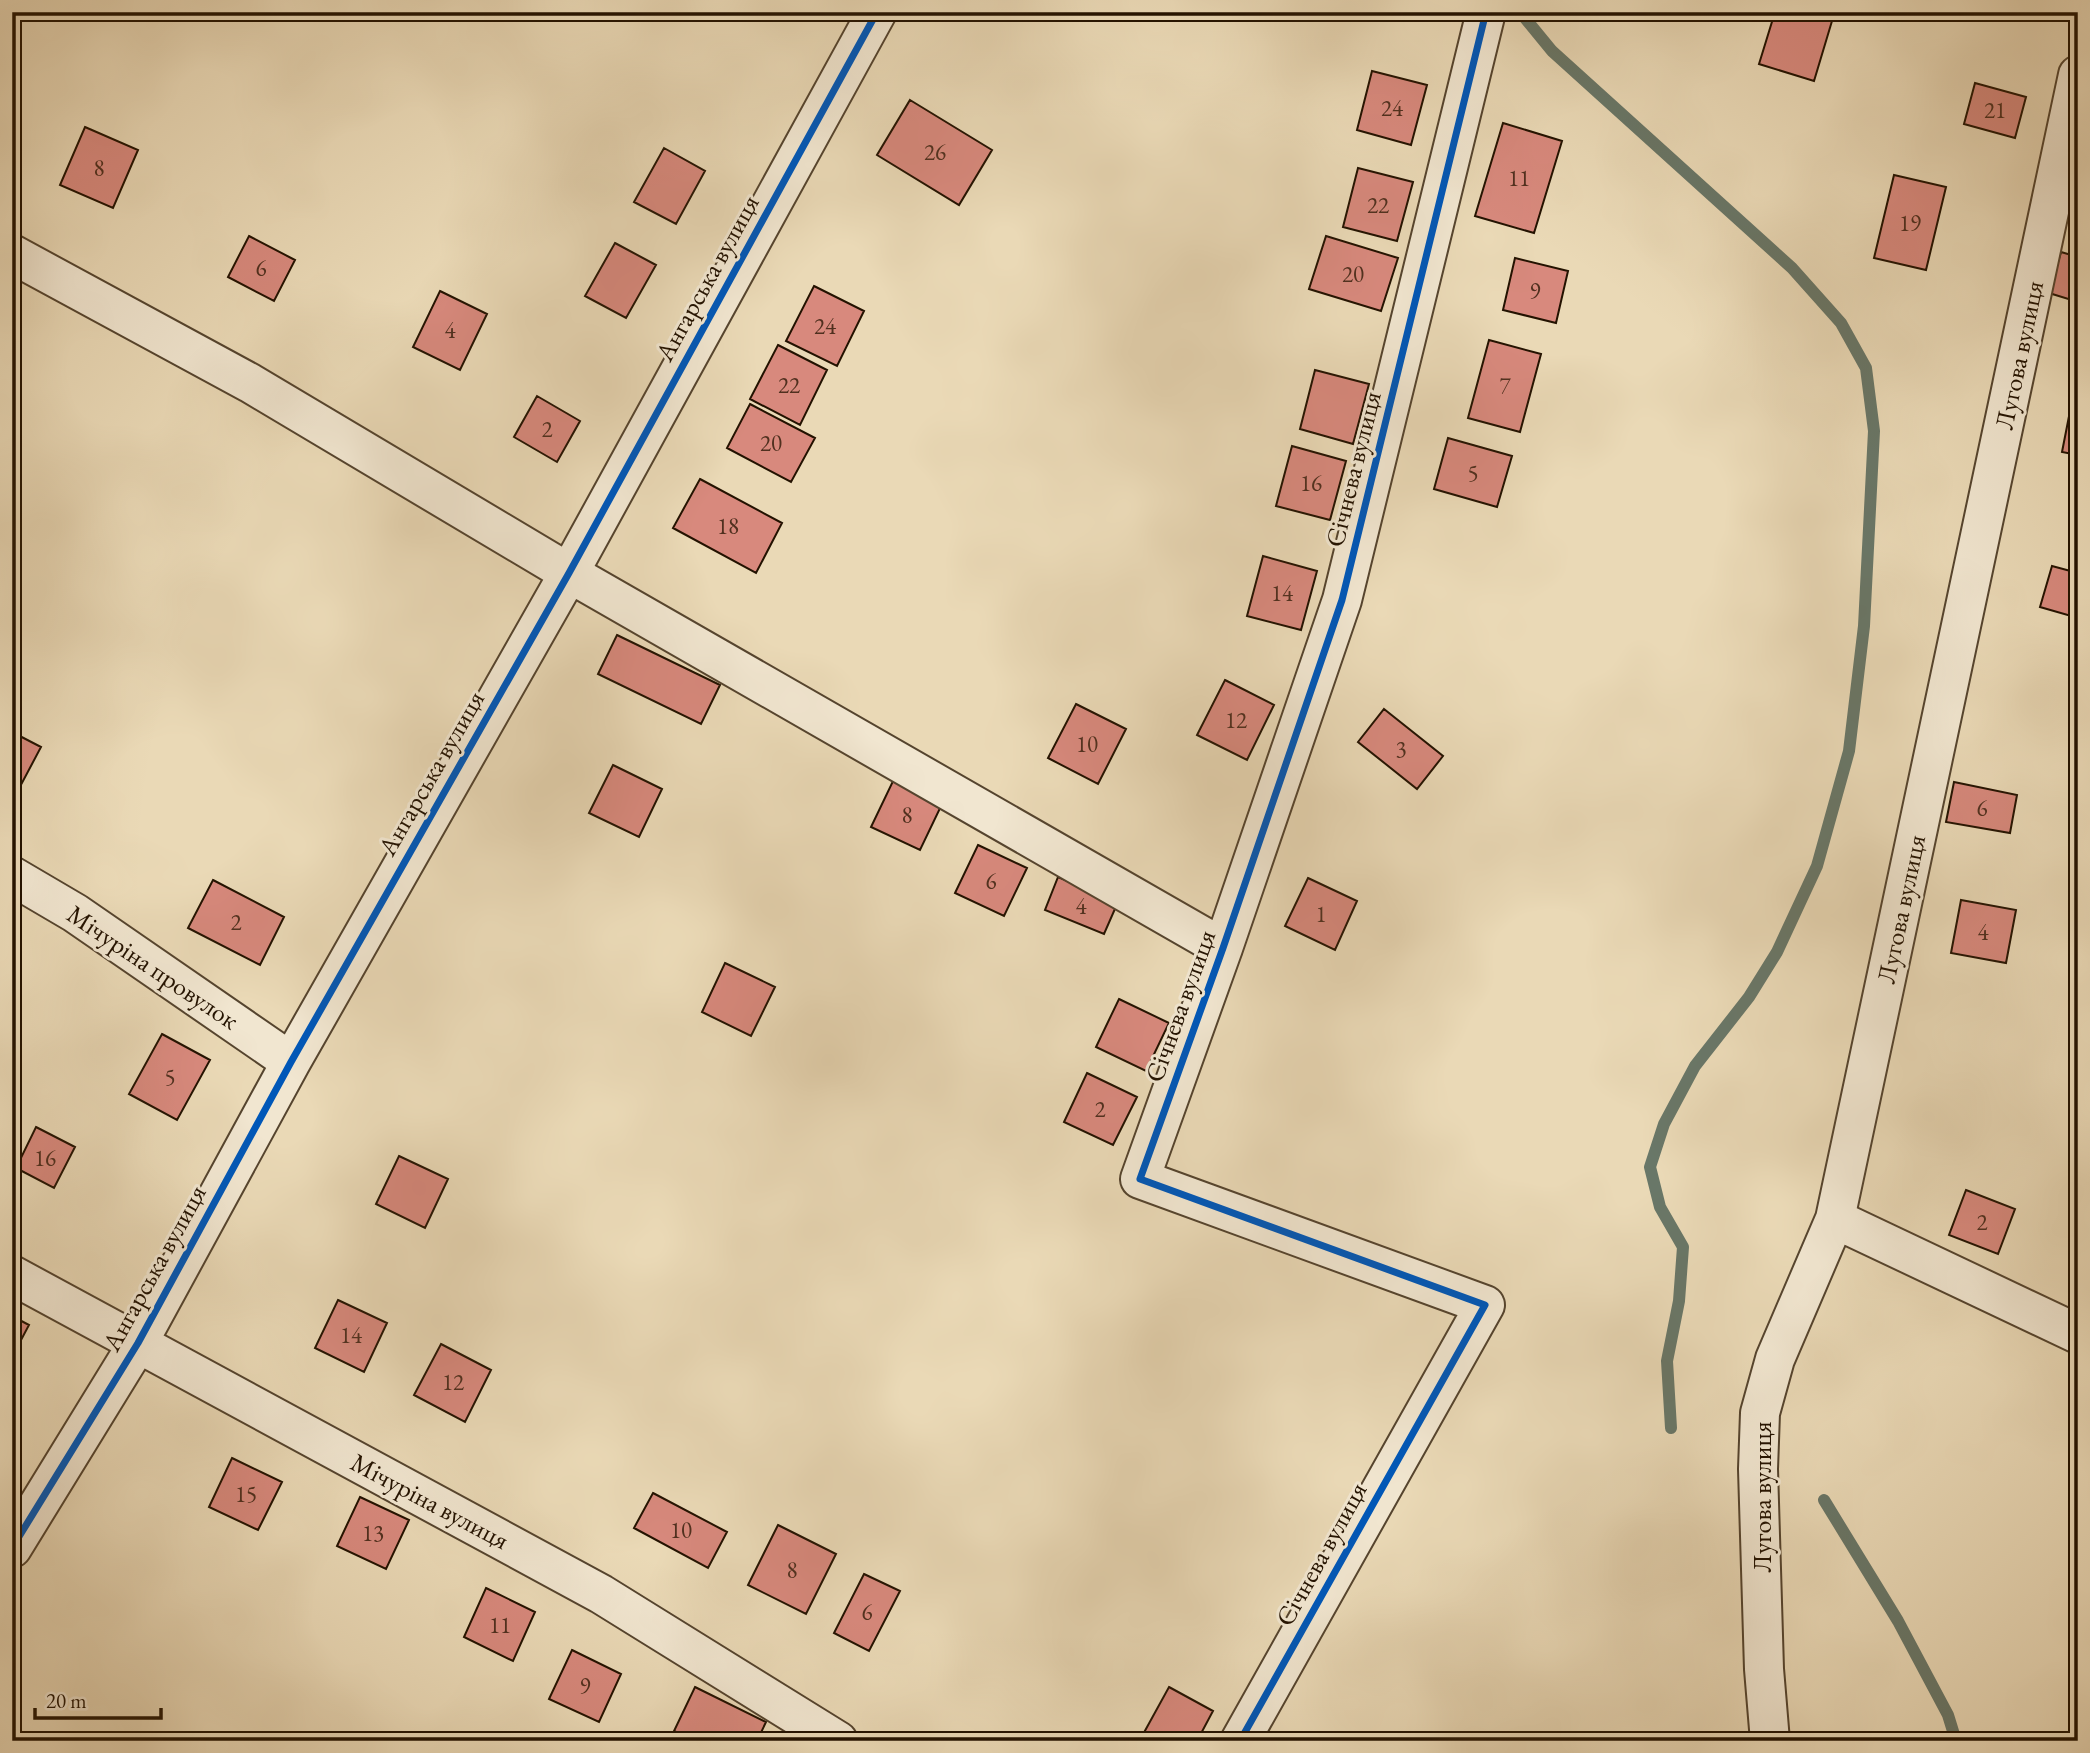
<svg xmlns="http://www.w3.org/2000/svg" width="2090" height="1753" font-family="'EB Garamond',serif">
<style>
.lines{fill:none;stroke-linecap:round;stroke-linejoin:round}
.stream{stroke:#697768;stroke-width:12}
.building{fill:#d8897d;stroke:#231200;stroke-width:2}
.minor-casing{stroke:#55442e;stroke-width:42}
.minor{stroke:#f1e6d0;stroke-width:38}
.cycleway-casing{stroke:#f1e6d0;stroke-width:11}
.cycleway{stroke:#0057b8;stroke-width:7}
.labels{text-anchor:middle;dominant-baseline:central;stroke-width:6;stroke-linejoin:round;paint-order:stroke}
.number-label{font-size:23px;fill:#50301f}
.street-label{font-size:26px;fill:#231200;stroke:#f1e6d0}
</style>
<rect width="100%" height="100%" fill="#ead9b6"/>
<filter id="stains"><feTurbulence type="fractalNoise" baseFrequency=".00286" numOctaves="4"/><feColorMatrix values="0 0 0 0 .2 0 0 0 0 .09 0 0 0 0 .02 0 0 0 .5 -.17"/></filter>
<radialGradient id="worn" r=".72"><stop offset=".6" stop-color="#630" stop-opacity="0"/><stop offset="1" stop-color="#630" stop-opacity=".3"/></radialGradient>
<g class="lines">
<!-- stream -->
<path class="stream" d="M1520,12L1552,51L1792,268L1841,323L1866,368L1874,431L1864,626L1849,751L1817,866L1777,952L1749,997L1695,1066L1664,1124L1650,1167L1660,1207L1683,1247L1679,1301L1667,1361L1671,1428
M1824,1500L1898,1621L1948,1715L1956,1741"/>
</g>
<!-- building -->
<path class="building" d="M1775,12H1802L1832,21L1814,81L1759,64Z
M1372,71L1427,85L1411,145L1357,130Z
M1975,83L2026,97L2015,138L1964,124Z
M910,100L992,150L959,205L877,155Z
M1503,123L1562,141L1534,233L1475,216Z
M85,127L138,150L113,208L60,185Z
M664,148L705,171L676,224L634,202Z
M1358,168L1413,182L1397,241L1343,227Z
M1894,175L1946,187L1926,270L1874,258Z
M249,236L295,260L274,301L228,277Z
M1326,236L1398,258L1381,311L1309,289Z
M615,243L656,265L626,318L585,296Z
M2061,252L2078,257V302L2049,293Z
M1515,258L1568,271L1556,323L1503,310Z
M814,286L864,311L837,366L786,341Z
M440,291L487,314L460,370L413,347Z
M1489,340L1541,354L1520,432L1468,418Z
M778,345L827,370L800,425L750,399Z
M1315,370L1369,384L1353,444L1300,429Z
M537,396L580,421L557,462L514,437Z
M2072,401L2078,402V455L2062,452Z
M750,404L815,438L791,482L727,448Z
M1448,438L1512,456L1497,507L1434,489Z
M1292,446L1346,461L1330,520L1276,506Z
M700,479L782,523L756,573L673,528Z
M1263,556L1317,571L1301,630L1247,616Z
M2052,566L2078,573V618L2040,607Z
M617,635L720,685L701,724L598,674Z
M1225,680L1274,705L1247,760L1197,735Z
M1076,704L1126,729L1098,784L1048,758Z
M1384,709L1443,756L1417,789L1358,742Z
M12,732L41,747L14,798L12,797Z
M613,765L662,789L639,837L589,813Z
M894,779L943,802L920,850L871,827Z
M1954,782L2017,795L2010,833L1946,822Z
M978,845L1027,868L1004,916L955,893Z
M1058,877L1118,902L1104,934L1045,910Z
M1308,878L1357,901L1335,950L1285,926Z
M213,880L284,917L260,965L188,928Z
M1961,900L2016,910L2006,963L1951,953Z
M725,963L775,987L751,1036L702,1012Z
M1119,999L1169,1023L1146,1071L1096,1047Z
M162,1034L210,1060L177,1120L129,1094Z
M1087,1073L1137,1097L1113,1145L1064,1122Z
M36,1127L75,1147L54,1188L16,1168Z
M399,1156L448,1179L425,1228L376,1204Z
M1966,1190L2015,1209L1998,1254L1949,1235Z
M2078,1250V1275L2070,1272Z
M338,1300L387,1323L364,1372L315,1348Z
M12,1316L29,1325L12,1357Z
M441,1344L491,1370L465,1422L414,1395Z
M232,1458L282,1482L258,1530L209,1507Z
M653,1493L727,1532L708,1568L634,1528Z
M360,1497L409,1520L386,1569L337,1546Z
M778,1525L836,1554L806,1614L748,1585Z
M864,1574L900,1591L869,1651L834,1633Z
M486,1588L535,1612L513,1661L464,1637Z
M572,1650L621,1674L599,1722L549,1699Z
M695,1687L766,1722L757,1741H694L674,1731Z
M1169,1687L1213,1711L1197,1741H1145L1141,1738Z"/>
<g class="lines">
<!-- minor casing -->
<g class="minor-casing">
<path id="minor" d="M12,254L250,383L569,573L1223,948
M12,876L75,913L291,1062
M1835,1219L2078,1334
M12,1275L601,1594L838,1741
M12,1548L138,1343L291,1062L569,573L877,12
M1240,1741L1485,1305L1140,1179L1223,948L1342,600L1486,12
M1770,1741L1764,1669L1758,1469L1760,1413L1775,1359L1835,1219L2078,75"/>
</g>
<!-- minor -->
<use href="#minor" class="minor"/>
<!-- cycleway casing -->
<g class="cycleway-casing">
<path id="cycleway" d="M12,1548L138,1343L291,1062L569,573L877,12
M1240,1741L1485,1305L1140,1179L1223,948L1342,600L1486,12"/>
</g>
<!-- cycleway -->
<use href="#cycleway" class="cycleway"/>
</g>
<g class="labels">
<!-- number labels -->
<g class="number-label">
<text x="1392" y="108">24</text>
<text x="1995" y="110">21</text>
<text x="935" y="152">26</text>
<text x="99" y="168">8</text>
<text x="1519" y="178">11</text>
<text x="1378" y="205">22</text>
<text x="1910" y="223">19</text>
<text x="261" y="268">6</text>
<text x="1353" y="274">20</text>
<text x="1535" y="291">9</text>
<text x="825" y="326">24</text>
<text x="450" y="330">4</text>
<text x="789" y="385">22</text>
<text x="1505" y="386">7</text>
<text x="547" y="429">2</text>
<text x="771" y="443">20</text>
<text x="1473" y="473">5</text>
<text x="1311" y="483">16</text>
<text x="728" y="526">18</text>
<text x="1282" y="593">14</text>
<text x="1236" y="720">12</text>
<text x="1087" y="744">10</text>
<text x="1401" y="749">3</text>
<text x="1982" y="808">6</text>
<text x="907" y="815">8</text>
<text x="991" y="881">6</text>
<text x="1081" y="906">4</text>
<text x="1321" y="914">1</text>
<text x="236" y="922">2</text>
<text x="1983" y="932">4</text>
<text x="170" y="1077">5</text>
<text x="1100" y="1109">2</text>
<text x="45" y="1158">16</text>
<text x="1982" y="1222">2</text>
<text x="351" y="1335">14</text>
<text x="453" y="1382">12</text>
<text x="246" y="1494">15</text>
<text x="681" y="1530">10</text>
<text x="373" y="1533">13</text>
<text x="792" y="1570">8</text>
<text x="867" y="1612">6</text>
<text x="500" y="1625">11</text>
<text x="585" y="1686">9</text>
</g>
<!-- street labels -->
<g class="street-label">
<text transform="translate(707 278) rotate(-61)">Ангарська вулиця</text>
<text transform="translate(2019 355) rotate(-78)">Лугова вулиця</text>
<text transform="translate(1353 469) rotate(-76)">Січнева вулиця</text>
<text transform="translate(431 773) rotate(-60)">Ангарська вулиця</text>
<text transform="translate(1901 909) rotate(-78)">Лугова вулиця</text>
<text transform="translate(153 967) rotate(34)">Мічуріна провулок</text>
<text transform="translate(1180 1006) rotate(-70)">Січнева вулиця</text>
<text transform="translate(154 1268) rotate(-61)">Ангарська вулиця</text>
<text transform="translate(1762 1497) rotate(-90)">Лугова вулиця</text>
<text transform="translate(430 1501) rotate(28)">Мічуріна вулиця</text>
<text transform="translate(1321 1554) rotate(-61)">Січнева вулиця</text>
</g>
</g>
<!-- margin -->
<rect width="2090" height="1753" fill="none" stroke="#ead9b6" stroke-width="42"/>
<rect x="14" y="14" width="2062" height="1725" fill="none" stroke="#231200" stroke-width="3.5"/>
<rect x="21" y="21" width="2048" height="1711" fill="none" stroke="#231200" stroke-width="2"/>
<!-- scale -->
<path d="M35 1708v10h126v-10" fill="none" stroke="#231200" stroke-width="3.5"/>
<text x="46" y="1708" font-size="21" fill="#231200" stroke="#f1e6d0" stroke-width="5" paint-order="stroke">20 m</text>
<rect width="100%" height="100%" filter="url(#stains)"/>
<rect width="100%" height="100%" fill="url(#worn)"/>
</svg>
